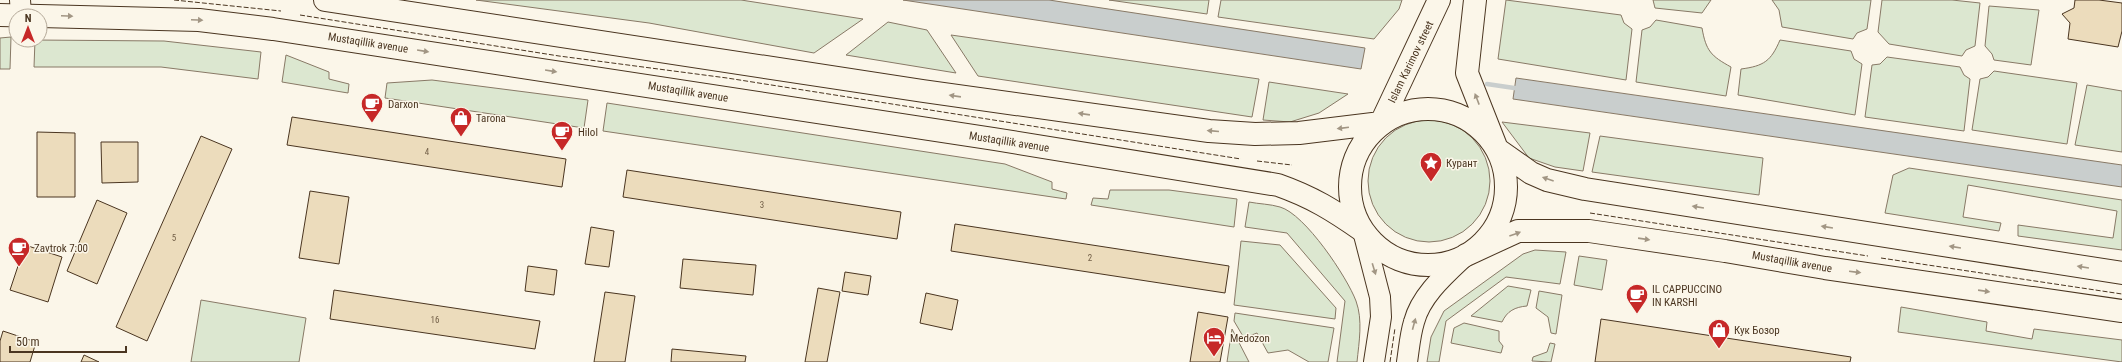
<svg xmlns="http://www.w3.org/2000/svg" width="2122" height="362" font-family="'Roboto Condensed',sans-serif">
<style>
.green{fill:#dce7d0;stroke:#887966}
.water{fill:#c9cecd;stroke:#887966}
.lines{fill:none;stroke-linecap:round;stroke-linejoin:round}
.stream{stroke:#c9cecd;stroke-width:4.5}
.building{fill:#ecdcbc;stroke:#4a3520}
.secondary-casing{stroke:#4a3520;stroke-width:22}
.primary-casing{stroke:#4a3520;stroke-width:24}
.secondary{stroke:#fbf6e9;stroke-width:20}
.primary{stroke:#fbf6e9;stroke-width:22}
.fence{stroke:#4a3520;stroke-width:1;stroke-dasharray:5 2;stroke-linecap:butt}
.oneway{fill:#a29684}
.labels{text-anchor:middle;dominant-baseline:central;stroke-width:3;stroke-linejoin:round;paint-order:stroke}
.number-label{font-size:9px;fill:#725f47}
.street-label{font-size:11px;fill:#4a3520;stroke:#fbf6e9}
.poi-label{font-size:11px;fill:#4a3520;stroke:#fbf6e9;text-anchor:start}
</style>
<rect width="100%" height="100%" fill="#fbf6e9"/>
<!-- green -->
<path class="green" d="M476,0H741L863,19L814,53L649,23Z
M1109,0H1209L1207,14Z
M1221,0H1402L1399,9L1374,39L1218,17Z
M1506,0L1621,15L1624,23L1632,29L1626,80L1498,59Z
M1653,0H1711L1702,13L1655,8Z
M1772,0H1871L1867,29L1857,33L1853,39L1782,27L1779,10Z
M1882,0H1952L1980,3L1975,46L1966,50L1962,56L1889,44L1878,32Z
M1989,6L2039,10L2031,65L1994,60L1992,54L1985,46Z
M1656,20L1702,28C1706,51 1711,56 1731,67L1726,96L1636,82L1642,30L1650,27Z
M888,22L927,30L956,73L846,55Z
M951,35L1259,79L1252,117L978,76Z
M11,37L10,69H0V38Z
M35,40L164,41L261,52L258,79L161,67H34Z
M1780,40L1851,51L1854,59L1862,64L1855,115L1738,95L1741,69C1764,66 1771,61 1780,40Z
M286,55L329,72V79L349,84L348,93L282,82Z
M1887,57L1960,67L1964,75L1970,79L1964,131L1865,117L1872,65L1880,64Z
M1994,71L2077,83L2067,144L1972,130L1980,79L1988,77Z
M432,80L588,100L584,128L385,98L387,83Z
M1269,82L1348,94L1319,113L1290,122L1263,120Z
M2087,85L2122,91V152L2075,145Z
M607,103L1005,164L1052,182V189L1067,193L1066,199L603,131Z
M1368 181a61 61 0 1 1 122 0a61 61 0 1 1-122 0Z
M1502,122L1590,133L1583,171L1555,167L1529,158Z
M1600,136L1763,158L1759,195L1592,172Z
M1909,168L2122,200V250L2018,236V225L2113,238L2117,211L1968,185L1963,217L2001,223L1999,231L1885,213L1893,175Z
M1110,190H1169L1237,199L1234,227L1091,205L1093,198L1108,199Z
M1249,202C1259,204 1270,204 1280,207C1305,214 1347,277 1356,301C1363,320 1359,342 1357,362H1337L1345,301L1287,233L1245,227Z
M1241,241L1280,245L1336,308L1335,319L1234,305Z
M1535,250L1566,252L1560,284L1506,277L1446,321L1439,362H1427L1431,337L1444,311L1523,254Z
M1579,256L1607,260L1602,290L1574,285Z
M1508,286L1531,290L1527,306C1515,307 1507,311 1502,322L1471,316Z
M1539,291L1562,295L1556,334L1551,333L1548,317L1536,308Z
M201,300L306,318L299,362H191Z
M1901,307L1987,322L1986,331L2032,339L2034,329L2122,340V362L1898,332Z
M1235,313L1334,328L1328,362H1309L1288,350L1268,353L1257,333L1244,338L1234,321Z
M1464,323L1499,331V341L1503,346L1501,353L1451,343L1454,328Z
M1232,329L1249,362H1227Z
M1550,343L1555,344L1551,362L1532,361L1533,357L1547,352Z"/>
<!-- water -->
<path class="water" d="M903,0H1049L1365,48L1361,69Z
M1516,78L2122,165V187L1513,99Z"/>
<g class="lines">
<!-- stream -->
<path class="stream" d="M1487,84L1521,89"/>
</g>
<!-- building -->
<path class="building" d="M2075,0H2099L2122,3V31L2118,47L2068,39L2070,23L2062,14L2074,8Z
M292,117L566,159L562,187L287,145Z
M37,132L75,133V197H37Z
M201,136L232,149L147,341L116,327Z
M101,142H138V182L102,183Z
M627,170L901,212L897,239L623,197Z
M310,191L349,197L339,264L299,258Z
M97,200L127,213L97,284L67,271Z
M955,224L1229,266L1225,293L951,251Z
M591,227L614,231L609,267L585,264Z
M25,245L62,257L48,302L10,290Z
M683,259L756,265L753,295L680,288Z
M528,266L557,270L554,295L525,291Z
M845,272L871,276L868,295L842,291Z
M818,288L840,292L827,362H805Z
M334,290L540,321L535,349L330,319Z
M605,292L635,296L625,362H594Z
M926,293L958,300L952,330L920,323Z
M1198,312L1228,317L1220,362H1190Z
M1601,319L1851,357L1850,362H1595Z
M3,331L36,342L30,362H0V341Z
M672,349L746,356L745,362H671Z
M84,355L99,362H81Z"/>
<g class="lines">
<!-- secondary casing -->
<g class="secondary-casing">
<path id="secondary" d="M20,0L21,14
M1363,231L1380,297L1381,317L1374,362
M1407,362C1409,349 1410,335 1414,322C1421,295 1446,274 1466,255"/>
</g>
<!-- primary casing -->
<g class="primary-casing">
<path id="primary" d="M325,0L923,91L1209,131L1255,134L1299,133L1381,123L1439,0
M1475,0L1467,73L1497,149L1531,173L1547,180L1585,189L2122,273
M0,15L199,20L273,29L994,139L1278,185C1312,197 1333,210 1363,231
M1350 187a78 78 0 1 1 156 0a78 78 0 1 1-156 0Z
M1466,255L1518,231H1589L1725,251L1825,268L2122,311"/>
</g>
<!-- secondary -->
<use href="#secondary" class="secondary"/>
<!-- primary -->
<use href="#primary" class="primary"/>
<!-- fence -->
<path class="fence" d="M174,0L281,11
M300,15L559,56L727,78L1241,159
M1257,161L1292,165
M1590,213L1868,256
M1881,258L2122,294
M1390,362L1395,328"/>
</g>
<!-- one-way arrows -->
<defs><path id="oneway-solid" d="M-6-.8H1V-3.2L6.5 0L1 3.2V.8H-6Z"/></defs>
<g class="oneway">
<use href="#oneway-solid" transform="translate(67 16) rotate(2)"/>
<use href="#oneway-solid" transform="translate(197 20) rotate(3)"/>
<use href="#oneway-solid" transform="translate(423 51) rotate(9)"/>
<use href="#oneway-solid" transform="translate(551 71) rotate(9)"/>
<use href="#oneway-solid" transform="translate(955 96) rotate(-172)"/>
<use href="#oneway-solid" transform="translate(1477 99) rotate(-111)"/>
<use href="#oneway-solid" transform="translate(1084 114) rotate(-172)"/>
<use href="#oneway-solid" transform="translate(1343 128) rotate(173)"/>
<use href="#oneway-solid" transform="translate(1213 131) rotate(-175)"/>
<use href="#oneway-solid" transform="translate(1548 179) rotate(-161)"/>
<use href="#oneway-solid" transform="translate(1698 207) rotate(-171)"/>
<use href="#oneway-solid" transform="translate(1827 227) rotate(-171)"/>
<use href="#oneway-solid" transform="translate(1515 234) rotate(-20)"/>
<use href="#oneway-solid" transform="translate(1644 239) rotate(8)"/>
<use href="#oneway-solid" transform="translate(1955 247) rotate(-171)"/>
<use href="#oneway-solid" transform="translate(2083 267) rotate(-171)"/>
<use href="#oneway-solid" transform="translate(1374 269) rotate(73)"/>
<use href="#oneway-solid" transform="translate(1855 272) rotate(7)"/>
<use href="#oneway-solid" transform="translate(1984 291) rotate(8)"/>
<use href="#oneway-solid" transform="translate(1414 324) rotate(-75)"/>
</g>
<!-- icons -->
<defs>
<g id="cafe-pin" transform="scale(1.15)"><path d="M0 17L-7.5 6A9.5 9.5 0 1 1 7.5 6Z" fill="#c62828" stroke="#fbf6e9"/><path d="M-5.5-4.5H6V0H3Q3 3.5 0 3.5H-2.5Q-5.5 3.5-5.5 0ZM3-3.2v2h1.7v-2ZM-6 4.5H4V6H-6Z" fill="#fff"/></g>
<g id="shop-pin" transform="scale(1.15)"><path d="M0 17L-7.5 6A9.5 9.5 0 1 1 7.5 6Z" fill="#c62828" stroke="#fbf6e9"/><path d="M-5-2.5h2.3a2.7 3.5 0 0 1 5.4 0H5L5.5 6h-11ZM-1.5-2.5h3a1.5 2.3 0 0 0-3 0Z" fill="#fff"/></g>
<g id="sight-pin" transform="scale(1.15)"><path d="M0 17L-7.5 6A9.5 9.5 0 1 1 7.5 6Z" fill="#c62828" stroke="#fbf6e9"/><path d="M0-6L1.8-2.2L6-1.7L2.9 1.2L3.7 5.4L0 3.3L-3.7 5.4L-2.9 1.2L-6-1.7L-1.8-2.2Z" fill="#fff"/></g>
<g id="hotel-pin" transform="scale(1.15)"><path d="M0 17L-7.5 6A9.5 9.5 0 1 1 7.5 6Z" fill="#c62828" stroke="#fbf6e9"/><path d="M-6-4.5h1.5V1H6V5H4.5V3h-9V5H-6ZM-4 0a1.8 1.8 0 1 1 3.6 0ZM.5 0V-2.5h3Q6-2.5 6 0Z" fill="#fff"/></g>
</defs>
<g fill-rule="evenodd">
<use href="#cafe-pin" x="372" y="104"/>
<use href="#shop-pin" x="461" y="118"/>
<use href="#cafe-pin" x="562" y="132"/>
<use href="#sight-pin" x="1431" y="163"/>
<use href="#cafe-pin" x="19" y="248"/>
<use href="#cafe-pin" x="1637" y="295"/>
<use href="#shop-pin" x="1719" y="330"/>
<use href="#hotel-pin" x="1214" y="338"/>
</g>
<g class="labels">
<!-- number labels -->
<g class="number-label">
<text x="427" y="152">4</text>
<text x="762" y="205">3</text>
<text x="174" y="238">5</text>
<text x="1090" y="258">2</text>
<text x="435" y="320">16</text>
</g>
<!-- street labels -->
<g class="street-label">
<text transform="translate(368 43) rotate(9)">Mustaqillik avenue</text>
<text transform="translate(1411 62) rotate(-64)">Islam Karimov street</text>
<text transform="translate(688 92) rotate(9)">Mustaqillik avenue</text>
<text transform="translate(1009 142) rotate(9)">Mustaqillik avenue</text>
<text transform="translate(1792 262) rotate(10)">Mustaqillik avenue</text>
</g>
<!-- poi labels -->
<g class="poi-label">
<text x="388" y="104">Darxon</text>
<text x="476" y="118">Tarona</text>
<text x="578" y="132">Hilol</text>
<text x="1446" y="163">Курант</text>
<text x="34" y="248">Zavtrok 7:00</text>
<text x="1652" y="289">IL CAPPUCCINO<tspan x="1652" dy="13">IN KARSHI</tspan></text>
<text x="1734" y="330">Кук Бозор</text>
<text x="1230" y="338">Medozon</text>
</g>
</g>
<!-- north arrow -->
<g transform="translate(28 28)"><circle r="19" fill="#fbf6e9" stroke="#b4a999"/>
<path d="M0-3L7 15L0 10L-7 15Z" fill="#c62828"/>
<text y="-6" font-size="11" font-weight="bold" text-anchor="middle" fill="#4a3520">N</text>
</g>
<!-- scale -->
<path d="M10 346v6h116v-6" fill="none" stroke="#4a3520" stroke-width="2"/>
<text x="16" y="346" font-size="12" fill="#4a3520" stroke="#fbf6e9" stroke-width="3" paint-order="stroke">50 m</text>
</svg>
